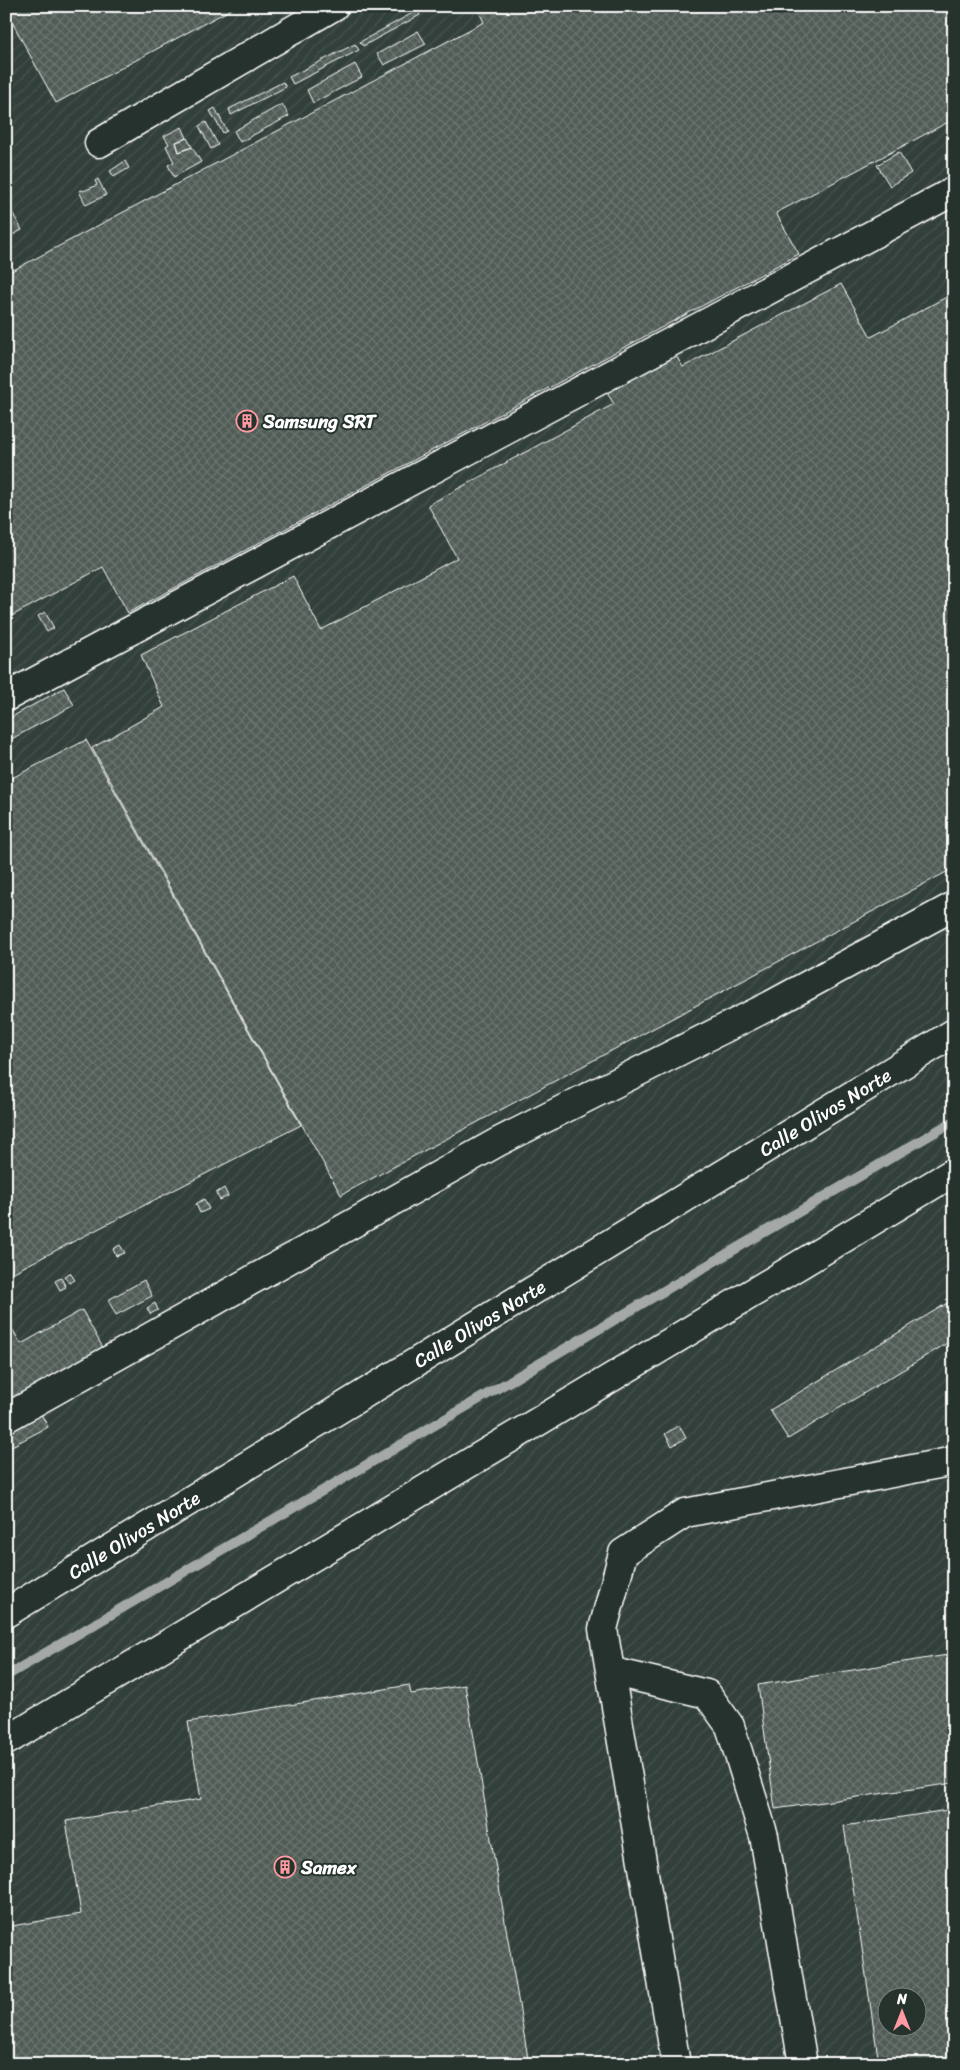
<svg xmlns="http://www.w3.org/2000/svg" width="960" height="2070" font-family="Sriracha,sans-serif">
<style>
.industrial{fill:url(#industrial-furrows);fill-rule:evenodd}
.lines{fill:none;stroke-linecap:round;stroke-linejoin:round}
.stream{stroke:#a4a9a7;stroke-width:10}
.building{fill:url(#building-cross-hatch);stroke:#fff;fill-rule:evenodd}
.minor-casing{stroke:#fff;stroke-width:31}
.major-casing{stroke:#fff;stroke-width:31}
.minor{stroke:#26332d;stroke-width:28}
.major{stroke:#26332d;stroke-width:28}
.labels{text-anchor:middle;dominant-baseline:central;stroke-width:4;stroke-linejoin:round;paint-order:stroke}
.poi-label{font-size:19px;font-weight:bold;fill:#fff;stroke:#26332d;text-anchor:start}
.street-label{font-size:19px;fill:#fff;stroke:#26332d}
</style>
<defs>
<pattern id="industrial-furrows" width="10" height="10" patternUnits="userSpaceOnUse" patternTransform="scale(1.25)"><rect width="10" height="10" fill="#333f3a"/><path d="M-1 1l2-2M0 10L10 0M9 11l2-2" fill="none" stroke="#47524e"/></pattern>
<pattern id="building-cross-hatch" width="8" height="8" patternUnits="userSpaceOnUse" patternTransform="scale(1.25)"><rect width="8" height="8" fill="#515c57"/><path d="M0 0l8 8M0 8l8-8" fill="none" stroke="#6b7470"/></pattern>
</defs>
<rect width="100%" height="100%" fill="#26332d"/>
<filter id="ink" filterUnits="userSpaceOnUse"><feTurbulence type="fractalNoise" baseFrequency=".02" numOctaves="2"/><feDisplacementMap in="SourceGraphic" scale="10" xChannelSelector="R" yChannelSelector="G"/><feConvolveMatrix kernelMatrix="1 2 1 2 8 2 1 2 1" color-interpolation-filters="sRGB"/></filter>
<g filter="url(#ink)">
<!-- industrial -->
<path class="industrial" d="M6,6H954V2064H6ZM888,1998H918V2028H888Z"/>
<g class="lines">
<!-- stream -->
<path class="stream" d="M6,1676L954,1121"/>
</g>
<!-- building -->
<path class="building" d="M6,6H237L56,103L6,11Z
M476,6H954V119L776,213L799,254L128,613L103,567L6,619V274L484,22Z
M418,10L420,15L363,46L360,42Z
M418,31L426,44L384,65L377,54Z
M355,44L359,50L293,84L289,77Z
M355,64L362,77L313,103L307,90Z
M283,82L286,87L231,115L229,109Z
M282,104L289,116L240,142L234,131Z
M215,108L227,131L223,133L210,111Z
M206,122L218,145L211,149L199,126Z
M182,127L187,138L176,142L179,152L192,147L201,162L174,177L168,165L174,162L166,146L169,144L164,136Z
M187,138L192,147L179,152L176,142Z
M899,152L911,173L890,186L877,165Z
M125,161L129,168L114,177L110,171Z
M98,179L106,195L86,205L79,191L82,190L84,191L97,185L95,181Z
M6,201L22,230L6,238Z
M841,284L871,337L954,293V868L341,1195L92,748L164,707L141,655L293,576L321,630L457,558L428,505L614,404L600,382L668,343L683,367Z
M45,612L54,628L47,632L38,616Z
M64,688L74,705L6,742V720Z
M86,740L301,1125L6,1276V781Z
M224,1188L228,1196L220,1200L216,1193Z
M204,1199L209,1209L200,1213L196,1204Z
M120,1245L125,1253L116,1256L113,1249Z
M70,1273L75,1280L69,1283L64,1276Z
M61,1278L66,1287L60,1290L55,1281Z
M144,1280L152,1296L116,1315L108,1300Z
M954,1299V1339L788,1439L770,1410Z
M155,1303L158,1310L150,1314L147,1308Z
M82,1310L108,1357L6,1413V1318L21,1344Z
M33,1399L48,1427L6,1449V1413Z
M679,1425L686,1438L672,1446L665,1434Z
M954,1654V1783L775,1809L758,1685Z
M409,1685L411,1694L465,1685L529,2064H6V1927L81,1914L66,1821L201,1799L188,1722Z
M954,1809V2064H879L844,1826ZM888,1998H918V2028H888Z"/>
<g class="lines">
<!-- minor casing -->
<g class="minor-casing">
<path id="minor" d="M99,143L334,6
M6,697L954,191
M6,1418L498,1142L771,1005L954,906
M610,1671L707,1694L730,1726L764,1836L803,2064
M676,2064L603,1629L623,1553L685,1513L954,1461"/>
</g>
<!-- major casing -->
<g class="major-casing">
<g id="major">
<path id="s1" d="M6,1613L954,1033"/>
<path d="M6,1741L954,1172"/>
</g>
</g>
<!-- minor -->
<use href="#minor" class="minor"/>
<!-- major -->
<use href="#major" class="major"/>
</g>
</g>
<!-- icons -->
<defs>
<g id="building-ring" transform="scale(1.125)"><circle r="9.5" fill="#26332d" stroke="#ff9aa2" stroke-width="1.5"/><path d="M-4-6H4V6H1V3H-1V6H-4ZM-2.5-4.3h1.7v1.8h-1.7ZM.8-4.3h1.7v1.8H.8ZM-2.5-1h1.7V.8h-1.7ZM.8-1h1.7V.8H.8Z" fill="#ff9aa2"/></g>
</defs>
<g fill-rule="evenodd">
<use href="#building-ring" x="247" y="421"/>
<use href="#building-ring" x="285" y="1867"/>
</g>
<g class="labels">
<!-- poi labels -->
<g class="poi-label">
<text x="263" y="421">Samsung SRT</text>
<text x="301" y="1867">Samex</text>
</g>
<!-- street labels -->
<g class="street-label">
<text stroke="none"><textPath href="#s1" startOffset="960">Calle Olivos Norte</textPath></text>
<text stroke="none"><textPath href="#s1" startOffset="555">Calle Olivos Norte</textPath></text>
<text stroke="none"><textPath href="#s1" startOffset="150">Calle Olivos Norte</textPath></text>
</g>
</g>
<!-- margin -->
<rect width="960" height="2070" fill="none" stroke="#26332d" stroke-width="25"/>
<rect x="12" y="12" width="935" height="2045" fill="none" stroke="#fff" stroke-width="2" filter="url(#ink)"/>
<!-- north arrow -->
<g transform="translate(902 2012)"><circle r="24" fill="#26332d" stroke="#7d8581"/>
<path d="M0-4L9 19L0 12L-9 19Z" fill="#ff9aa2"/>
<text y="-8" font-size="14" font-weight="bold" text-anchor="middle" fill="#ffffff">N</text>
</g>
</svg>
